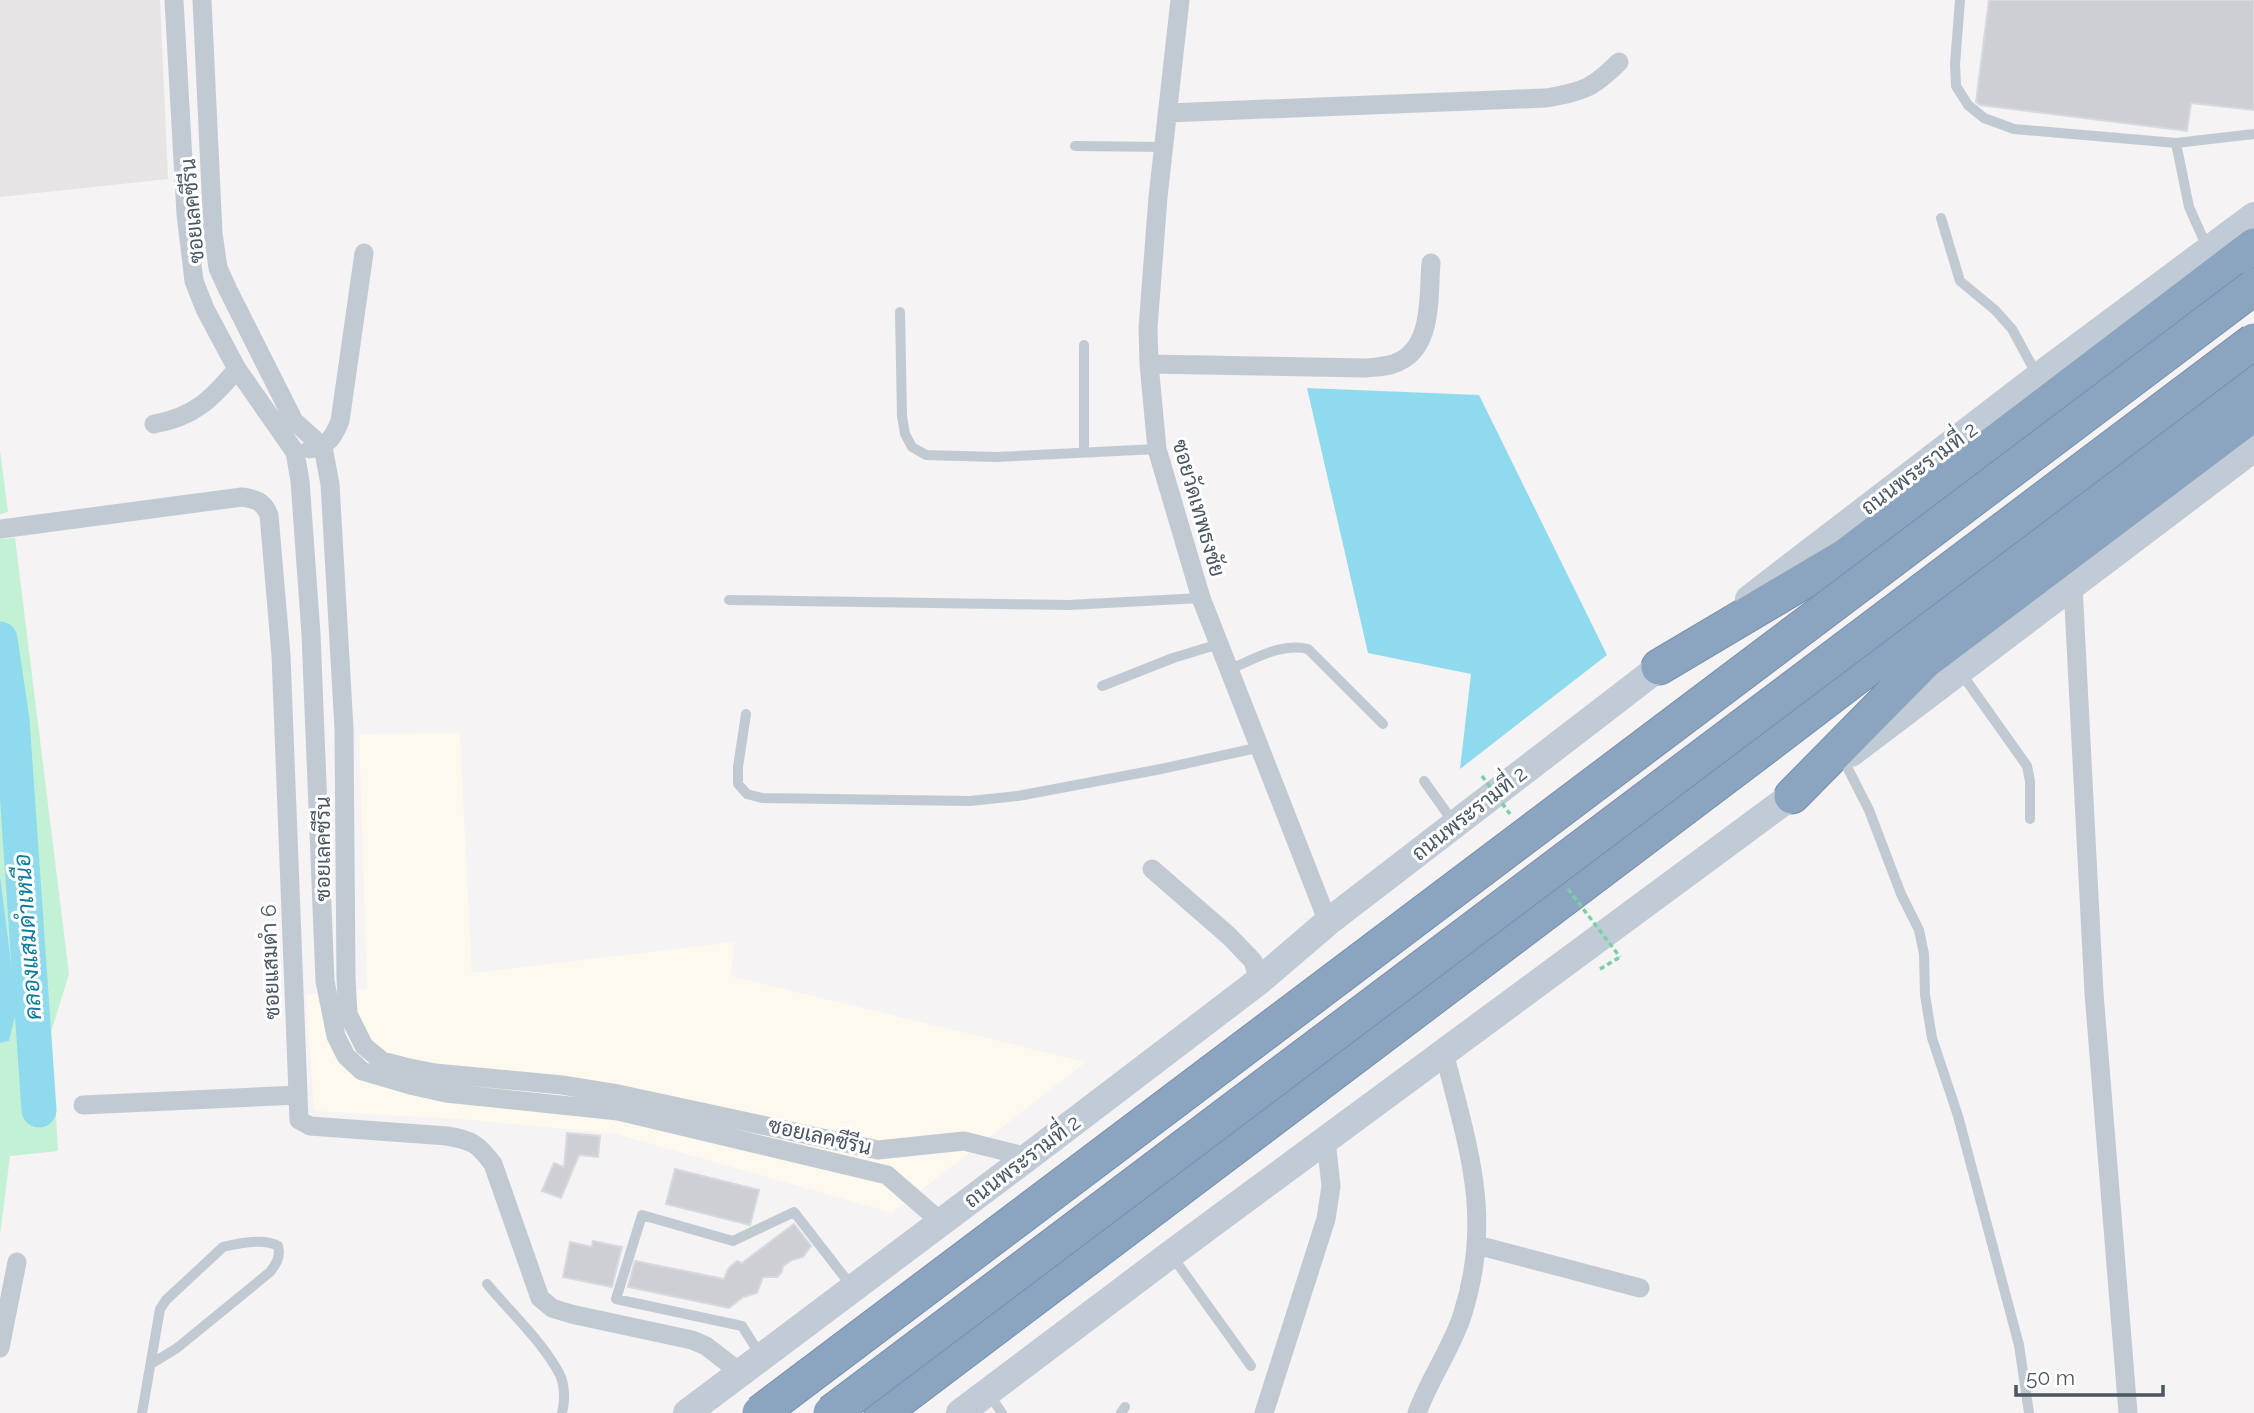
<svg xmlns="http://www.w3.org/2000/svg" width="2254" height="1413" font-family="Raleway,Sarabun,sans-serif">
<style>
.commercial{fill:#fdf9ef}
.education{fill:#e6e4e5}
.green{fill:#c3f1d5}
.water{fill:#90daee}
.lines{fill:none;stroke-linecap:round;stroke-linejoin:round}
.river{stroke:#90daee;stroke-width:35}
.building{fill:#cdcfd5;stroke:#d7d9de;stroke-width:2}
.highway-casing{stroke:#7690ad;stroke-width:37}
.path{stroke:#7ad0a6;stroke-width:3.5;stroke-dasharray:5 3.5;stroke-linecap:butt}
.lane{stroke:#c1cad2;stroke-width:10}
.street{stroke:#c1cad2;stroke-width:19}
.secondary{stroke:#c1cbd6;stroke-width:28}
.highway{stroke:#8ba5c1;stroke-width:35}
.highway-bridge-casing{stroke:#7690ad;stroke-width:37;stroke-linecap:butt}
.path-bridge{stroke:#7ad0a6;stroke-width:3.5;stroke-dasharray:5 3.5;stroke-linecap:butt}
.highway-bridge{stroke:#8ba5c1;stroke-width:35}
.labels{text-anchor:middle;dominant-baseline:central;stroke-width:6;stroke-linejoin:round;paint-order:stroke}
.street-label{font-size:21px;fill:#4a5661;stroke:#fff}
.water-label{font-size:23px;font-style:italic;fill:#0c7c9b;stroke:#fff}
</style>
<rect width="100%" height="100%" fill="#f5f3f3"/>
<!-- commercial -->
<path class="commercial" d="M460,733L472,973L734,942L731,976L1086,1062L892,1213L616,1134L472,1120L314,1111L306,995L367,989L359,734Z"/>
<!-- education -->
<path class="education" d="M0,0H160L168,179L0,197Z"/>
<!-- green -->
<path class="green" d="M0,450L8,512L0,514Z
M15,538L69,974L51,1032L58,1151L10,1156L0,1235V1043L9,1041L17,1009L0,875V539Z"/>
<!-- water -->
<path class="water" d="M1307,388L1479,395L1607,655L1460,769L1471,674L1368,653Z
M0,875L17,1009L9,1041L0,1043Z"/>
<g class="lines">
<!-- river -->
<path class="river" d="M0,639L12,720L39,1110"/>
</g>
<!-- building -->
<path class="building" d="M1989,0H2254V110L2191,103L2187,131L1980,105L1976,102Z
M567,1133L600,1136L598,1157L579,1155L561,1198L542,1191L554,1163L564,1167Z
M675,1169L759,1190L750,1225L666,1204Z
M794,1224L811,1246L803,1257L792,1260L783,1266L782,1272L777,1277H763L757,1293L743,1297L729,1308L628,1287L635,1261L724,1279L728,1269L737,1261L742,1263Z
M593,1241L622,1247L612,1287L563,1277L570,1242L592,1247Z"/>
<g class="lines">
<!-- highway casing -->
<g class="highway-casing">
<path id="highway" d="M1659,667L1846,556L2254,246
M1792,796L1925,661L2254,413
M882,1413L1762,749L2254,374"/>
</g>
<!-- path -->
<path class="path" d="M1600,969L1620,957"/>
<!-- lane -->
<path class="lane" d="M1960,0L1955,64L1956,86L1968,105L1984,118L2014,129L2176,143
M1075,146L1164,147
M1941,218L1960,281L1995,310L2012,329L2036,373
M2207,247L2189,207L2176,143L2254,134
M900,312L902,416L905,434L912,447L926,455L996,457L1157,449
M1084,345V453
M729,600L1069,605L1201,598
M1230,669C1255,659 1282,642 1308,649L1383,724
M1961,673L2027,766L2030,781V819
M1102,686L1173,658L1219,644
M746,714L738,767V784L747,794L762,798L970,801L1018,796L1161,769L1261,747
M1843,759L1869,810L1901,894L1919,930L1924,954L1925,995L1932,1038L1958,1116L2019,1345L2029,1413
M1424,781L1454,823
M1172,1256L1251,1366
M487,1284C511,1313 543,1342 560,1375C565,1386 565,1402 562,1413
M761,1356L742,1326L616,1299L642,1215L733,1241L794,1212L853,1288
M988,1393L1002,1413
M142,1413L160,1309L166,1300L223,1247C239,1243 265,1238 278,1246C281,1257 276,1264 270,1272L177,1348L151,1364
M1121,1413L1125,1407"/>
<!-- street -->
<path class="street" d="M174,0L186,214L194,281L205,309L237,369L295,452L300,481L311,634L325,981L336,1036L346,1056L362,1071L410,1085L446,1093L618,1111L887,1175L941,1222
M202,0L213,233L218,268L228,290L294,421L323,447L330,484L344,729L346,978L348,1014L364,1046L382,1061L405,1067L435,1073L562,1085L618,1094L878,1150L964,1141L1028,1157
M1180,0L1158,197L1148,328L1149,364L1157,449L1201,598L1328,922
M1167,113L1546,98C1584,91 1592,89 1619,62
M1149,364L1366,368C1375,367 1385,367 1393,364C1434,351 1428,297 1431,263
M154,424C194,417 212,399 237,369
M310,449C328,446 333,438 340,421L364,253
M0,529L242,497C256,499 263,501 269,515L281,655L299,1120L310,1126L447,1136C472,1140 478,1144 493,1164L540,1298L552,1308L571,1314L692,1340L706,1346L741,1373
M2073,586L2094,993L2128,1413
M1152,869L1229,936L1253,961L1259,981
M83,1105L297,1095
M1477,1245L1640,1288
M0,1348L17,1262
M1264,1413L1326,1219L1331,1186L1326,1140
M1417,1413C1429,1380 1452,1347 1462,1316C1494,1217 1468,1148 1444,1052"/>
<!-- secondary -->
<path class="secondary" d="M1749,599L2038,377L2254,216
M1851,753L2254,448
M687,1413L1028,1157L1259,981L1328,922L1675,655
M960,1413L1171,1254L1809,783"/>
<!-- highway -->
<use href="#highway" class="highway"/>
<!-- highway-bridge casing -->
<g class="highway-bridge-casing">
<path id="highway-bridge" d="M760,1413L2254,287
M831,1413L2254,341"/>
</g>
<!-- path-bridge -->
<path class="path-bridge" d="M1482,776L1510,814
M1568,889L1620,957"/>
<!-- highway-bridge -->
<use href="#highway-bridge" class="highway-bridge"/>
</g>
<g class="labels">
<!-- street labels -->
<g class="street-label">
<text transform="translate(192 211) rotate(-95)">ซอยเลคซีรีน</text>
<text transform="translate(1919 468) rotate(-37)">ถนนพระรามที่ 2</text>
<text transform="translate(1199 508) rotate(74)">ซอยวัดเทพธงชัย</text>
<text transform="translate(1469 813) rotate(-38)">ถนนพระรามที่ 2</text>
<text transform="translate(322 849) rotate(-90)">ซอยเลคซีรีน</text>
<text transform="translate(270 962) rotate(-92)">ซอยแสมดำ 6</text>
<text transform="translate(820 1136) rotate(13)">ซอยเลคซีรีน</text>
<text transform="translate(1022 1161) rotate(-37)">ถนนพระรามที่ 2</text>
</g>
<!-- water labels -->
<g class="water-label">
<text transform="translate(27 937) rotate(-94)">คลองแสมดำเหนือ</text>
</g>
</g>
<!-- scale -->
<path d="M2016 1385v10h147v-10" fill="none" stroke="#4a5661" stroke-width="3.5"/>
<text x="2026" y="1385" font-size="21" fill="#4a5661" stroke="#ffffff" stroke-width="5" paint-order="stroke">50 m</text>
</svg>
